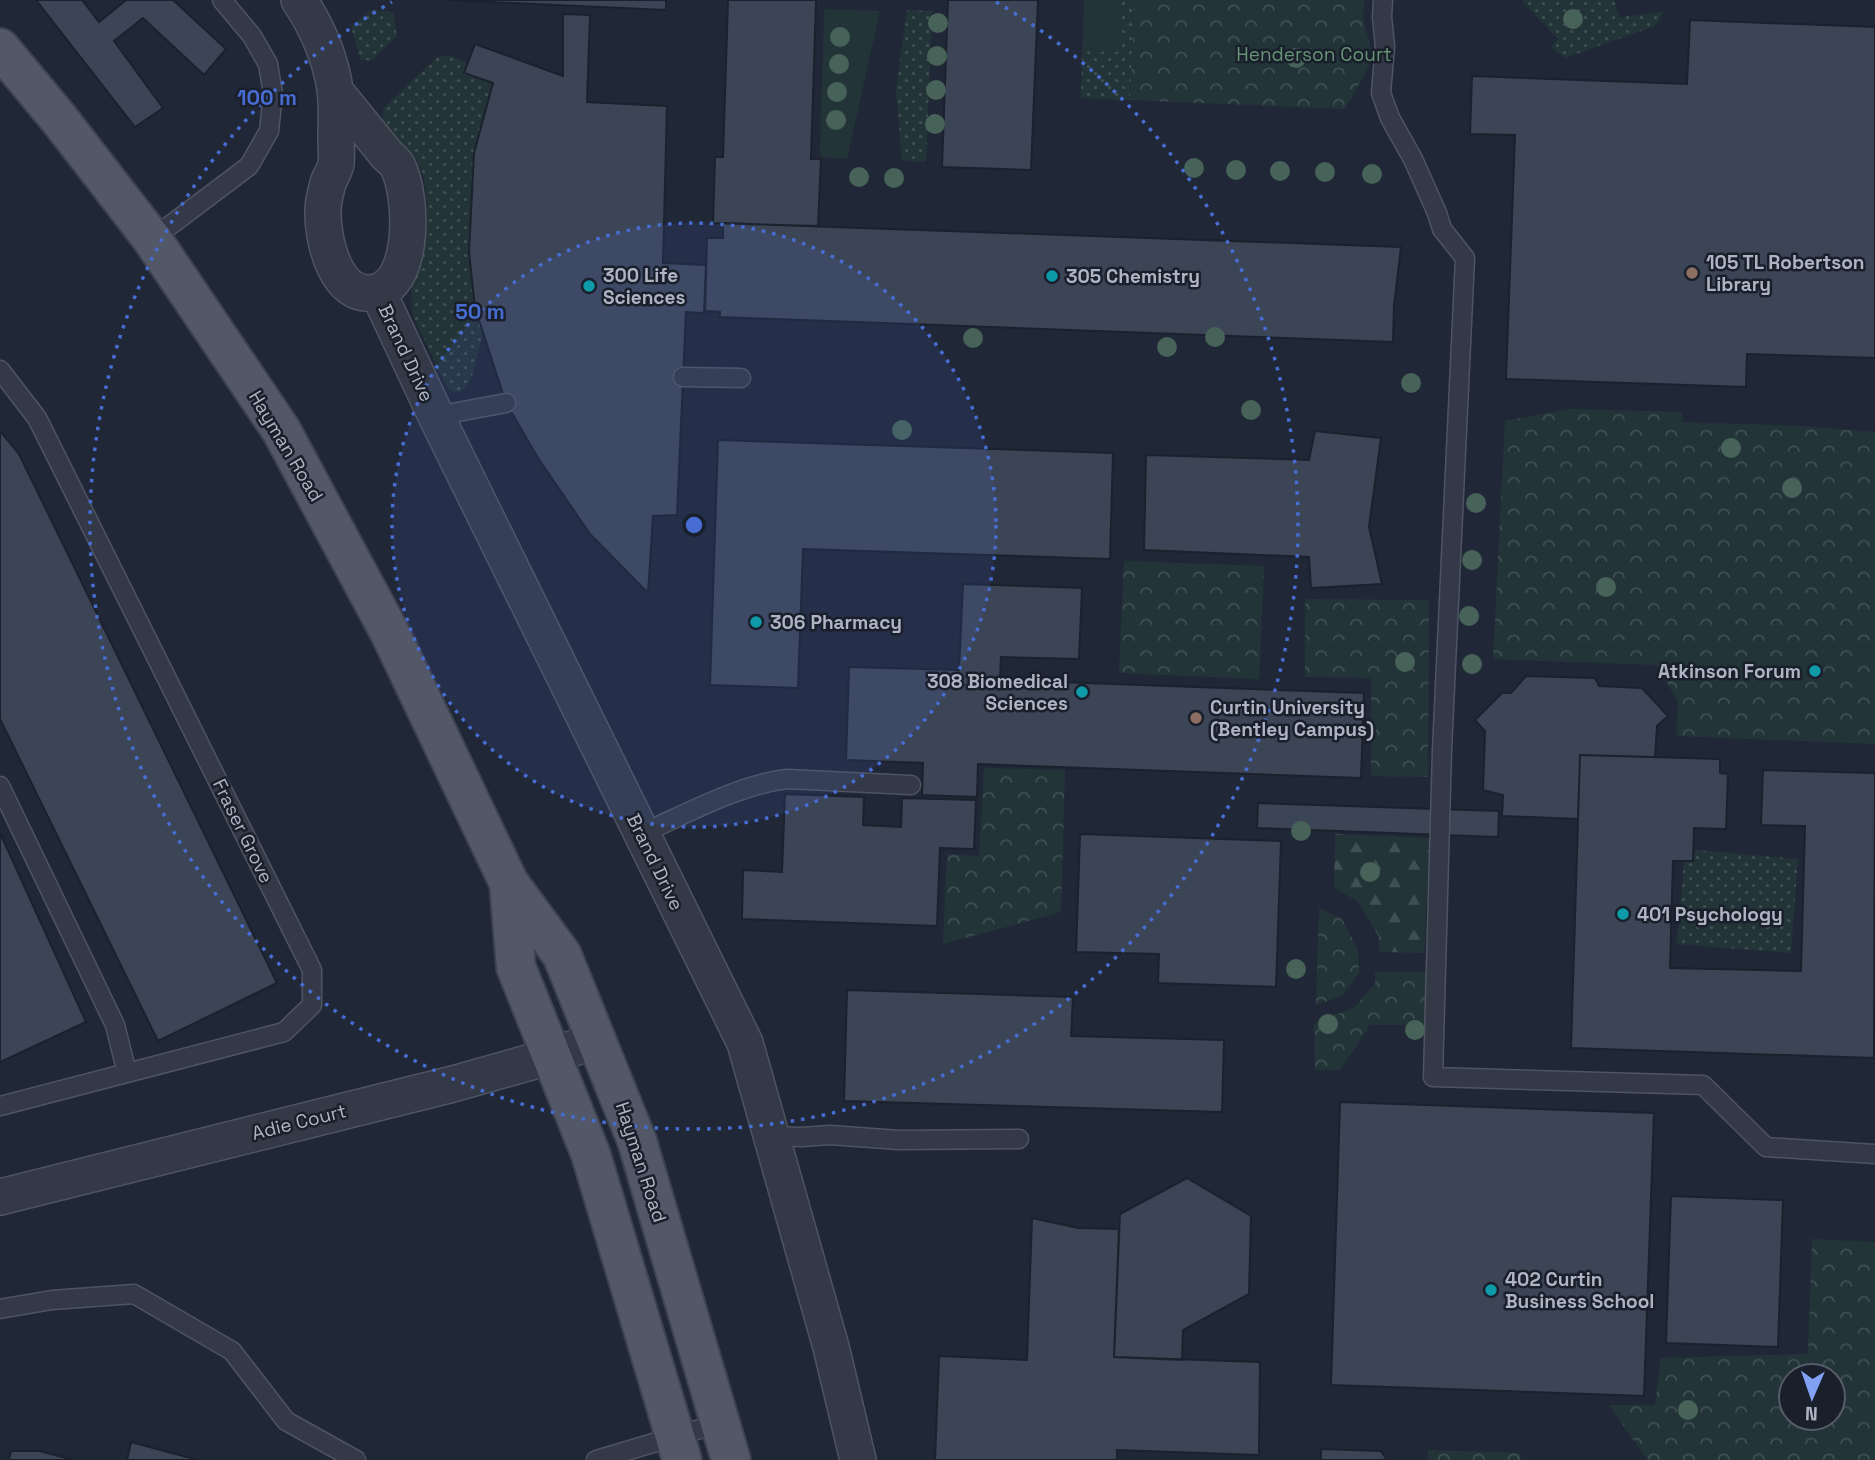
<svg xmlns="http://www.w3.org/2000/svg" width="1875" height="1460" font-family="'Space Grotesk',sans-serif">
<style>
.grass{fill:#233438}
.forest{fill:url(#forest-firs)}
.park{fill:url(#park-crowns);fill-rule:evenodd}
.garden{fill:url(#garden-dots)}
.building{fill:#3c4556;stroke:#1b212d;stroke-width:2}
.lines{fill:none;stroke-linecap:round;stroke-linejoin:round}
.service-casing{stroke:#4e5461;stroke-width:21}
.minor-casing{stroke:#4e5461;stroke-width:38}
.primary-casing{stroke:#3d4250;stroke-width:42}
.service{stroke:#343947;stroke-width:18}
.minor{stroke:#343947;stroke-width:35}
.primary{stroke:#525867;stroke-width:38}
.tree{fill:#476259}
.ring{fill:none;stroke:#486dd2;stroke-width:3.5;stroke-dasharray:3.5 7}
.education-dot{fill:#8d6e63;stroke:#191f2b;stroke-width:2.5}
.culture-dot{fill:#0f9aa8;stroke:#191f2b;stroke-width:2.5}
.labels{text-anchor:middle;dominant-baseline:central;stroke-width:5;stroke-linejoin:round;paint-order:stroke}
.park-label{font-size:19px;fill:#679376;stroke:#191f2b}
.poi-label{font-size:19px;font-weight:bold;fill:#aeb4c3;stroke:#191f2b;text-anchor:start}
.street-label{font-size:19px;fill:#aeb4c3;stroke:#191f2b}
.centre{fill:#486dd2;stroke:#191f2b;stroke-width:3.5}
.ring-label{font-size:21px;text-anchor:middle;font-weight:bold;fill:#486dd2;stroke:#191f2b;stroke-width:5;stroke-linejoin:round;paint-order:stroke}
</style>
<defs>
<pattern id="forest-firs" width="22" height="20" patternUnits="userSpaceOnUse" patternTransform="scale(1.75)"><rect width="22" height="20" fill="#233438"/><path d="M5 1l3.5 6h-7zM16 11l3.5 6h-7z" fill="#404f53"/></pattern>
<pattern id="park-crowns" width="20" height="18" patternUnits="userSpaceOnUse" patternTransform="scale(1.75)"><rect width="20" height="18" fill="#233438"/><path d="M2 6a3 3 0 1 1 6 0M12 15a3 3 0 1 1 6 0" fill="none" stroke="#404f53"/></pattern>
<pattern id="garden-dots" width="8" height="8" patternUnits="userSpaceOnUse" patternTransform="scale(1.75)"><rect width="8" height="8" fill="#233438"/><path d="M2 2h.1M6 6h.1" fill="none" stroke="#404f53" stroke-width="1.8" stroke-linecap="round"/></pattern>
</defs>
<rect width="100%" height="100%" fill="#202736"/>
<!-- grass -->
<path class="grass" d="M1084,0H1120L1118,52L1082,51Z
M824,9L880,11L847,159L820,157Z"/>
<!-- forest -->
<path class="forest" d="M1335,834L1430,838L1424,953L1379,952V937L1358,902L1334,887Z"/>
<!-- park -->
<path class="park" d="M1134,0H1364L1363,18L1373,59L1345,109L1130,100Z
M1570,409L1682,412V422L1801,426L1875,432V744L1677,736L1678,702L1657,665L1493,659L1505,421Z
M1124,561L1264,566L1259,679L1119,673Z
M1305,599L1429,600L1428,777L1371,776V678L1305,677Z
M984,768L1065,770L1061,912L943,944L947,854L979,856Z
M1319,908L1342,919L1358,949L1359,973L1342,996L1316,1005Z
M1375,972H1428V1025H1370L1340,1070H1315L1314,1024L1355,1007L1375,983Z
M1812,1239L1875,1242V1460H1647L1609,1405H1655L1661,1358L1808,1354ZM1791,1376H1833V1418H1791Z
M1428,1450L1521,1453L1520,1460H1428Z"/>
<!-- garden -->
<path class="garden" d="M1120,0H1134L1130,100L1081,98L1082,51L1118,52Z
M1525,0H1614L1619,17L1664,12L1655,26L1565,58L1551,47L1558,39L1522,1Z
M371,10L393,12L397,36L371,61L360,59L351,26Z
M907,10L932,11L926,162L902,161L896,90Z
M448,55L468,63L465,73L493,83L474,153L469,252L475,308L483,332L472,377L465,388L459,392L452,391L447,388L414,318L412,308L411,282L425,228L427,209L425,185L421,168L410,150L383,124V109L437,57Z
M1685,849L1798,859L1791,953L1677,944Z"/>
<!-- building -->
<path class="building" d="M36,0H82L99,22L125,1L124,0H173L226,49L204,75L143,18L114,41L163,108L135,127Z
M447,0H666V10Z
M728,0H816L811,159H821L818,226L713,223L715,157H723Z
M948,0H1038L1031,170L942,167Z
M563,14L590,15L587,102L667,106L663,263L706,265L704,313L686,312L677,515L653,516L648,593L590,534L538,458L506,403L475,308L469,252L474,153L493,83L464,73L475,44L563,76Z
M1690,20L1875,27V358L1747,354L1746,387L1506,379L1515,135L1470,134L1472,76L1687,84Z
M723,223L1401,247L1394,306L1393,342L720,317V312L705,311L707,238H723Z
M0,431L19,454L277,983L158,1041L0,719Z
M1315,431L1381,438L1369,527L1382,584L1311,588L1309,557L1144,550L1146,455L1309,460Z
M718,440L1113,453L1110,559L803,549L798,688L710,685Z
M963,584L1082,588L1079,659L1001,657L1000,680L1364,693L1361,778L978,764L977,797L922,795L923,763L846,760L849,667L959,670Z
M1526,676L1595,678L1599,686L1642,688L1668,716L1657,726L1655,757L1580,755L1578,819L1502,816L1503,795L1483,790L1485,731L1475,720L1502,693H1511Z
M1580,755L1720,759V773L1728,774L1726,829L1694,828L1693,861H1673L1670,968L1801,971L1805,826L1761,825L1763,770L1875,773L1874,1058L1571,1048Z
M785,794L864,797L863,825L901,827L902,798L976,800L974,849L940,848L937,926L742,919L743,870L782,872Z
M1258,803L1499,811L1498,837L1257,828Z
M0,833L86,1022L0,1062Z
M1080,834L1281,841L1276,987L1158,983L1159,954L1076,952Z
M847,990L1073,997L1071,1036L1224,1040L1222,1112L844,1101Z
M1340,1102L1654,1113L1644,1396L1331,1385Z
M1187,1178L1251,1216L1249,1294L1183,1330L1182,1360L1114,1357L1120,1214Z
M1671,1196L1783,1200L1778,1347L1666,1343Z
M1032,1218L1078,1228L1119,1229L1114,1357L1260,1362L1259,1455L1117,1450V1460H935L939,1356L1027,1360Z
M131,1442L198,1460H127Z
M1321,1449L1381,1451L1387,1460H1321Z
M11,1451H40L73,1460H9Z"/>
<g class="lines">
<!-- service casing -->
<g class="service-casing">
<path id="service" d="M1383,0L1382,17L1385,46L1381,93L1390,118L1413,159L1437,213L1442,229L1465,258L1442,750L1433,1077L1703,1085L1766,1147L1875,1154
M152,239L249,166L269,131L273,94L268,64L252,36L222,0
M0,370L37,418L312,970V1005L284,1032L0,1106
M683,377L741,378
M436,416L506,403
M0,786L115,1025L127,1073
M641,834C686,814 738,785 787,779L911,785
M771,1136L801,1137L830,1135L899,1140L1019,1139
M0,1309L52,1300L134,1294L232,1351L286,1421L356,1460
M596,1460L720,1423"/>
</g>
<!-- minor casing -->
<g class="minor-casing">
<path id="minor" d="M299,0C317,27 330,56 335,89C337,104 336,121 336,137C336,145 337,155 336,164C335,170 330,177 328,183C326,191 323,201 323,210C322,239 336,302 376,292C416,282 412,195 398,167C396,162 391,159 387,155L335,91
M378,292L436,416L745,1043L831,1347L858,1460
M0,1197L453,1084L552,1056L596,1040"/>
</g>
<!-- primary casing -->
<g class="primary-casing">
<path id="primary" d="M0,48L60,120L152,239L281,430L390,633L509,883L562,955L637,1141L731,1460
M509,883L516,967L591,1155L682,1460"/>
</g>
<!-- service -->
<use href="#service" class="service"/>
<!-- minor -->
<use href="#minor" class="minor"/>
<!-- primary -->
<use href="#primary" class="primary"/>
</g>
<!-- trees -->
<g class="tree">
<circle cx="1573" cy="19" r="10"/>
<circle cx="938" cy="23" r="10"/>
<circle cx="840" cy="37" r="10"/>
<circle cx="937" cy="56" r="10"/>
<circle cx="1296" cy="58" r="10"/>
<circle cx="839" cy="64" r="10"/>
<circle cx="936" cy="90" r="10"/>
<circle cx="837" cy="92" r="10"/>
<circle cx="836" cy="120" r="10"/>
<circle cx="935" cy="124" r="10"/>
<circle cx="1194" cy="168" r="10"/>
<circle cx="1236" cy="170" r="10"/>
<circle cx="1280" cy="171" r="10"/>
<circle cx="1325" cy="172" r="10"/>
<circle cx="1372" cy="174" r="10"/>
<circle cx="859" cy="177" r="10"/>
<circle cx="894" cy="178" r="10"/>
<circle cx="1215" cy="337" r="10"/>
<circle cx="973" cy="338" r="10"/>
<circle cx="1167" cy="347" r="10"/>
<circle cx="1411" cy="383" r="10"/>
<circle cx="1251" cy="410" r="10"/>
<circle cx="902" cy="430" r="10"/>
<circle cx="1731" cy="448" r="10"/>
<circle cx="1792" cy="488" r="10"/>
<circle cx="1476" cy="503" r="10"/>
<circle cx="1472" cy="560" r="10"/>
<circle cx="1606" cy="587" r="10"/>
<circle cx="1469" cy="616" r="10"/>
<circle cx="1405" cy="662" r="10"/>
<circle cx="1472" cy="664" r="10"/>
<circle cx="1301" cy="831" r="10"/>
<circle cx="1370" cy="872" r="10"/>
<circle cx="1296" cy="969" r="10"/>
<circle cx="1328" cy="1024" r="10"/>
<circle cx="1415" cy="1030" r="10"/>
<circle cx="1688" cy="1410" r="10"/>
</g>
<!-- distance rings -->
<circle cx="694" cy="525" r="302" fill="#486dd2" fill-opacity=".12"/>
<g class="ring">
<circle cx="694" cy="525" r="302"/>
<path d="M996 2A604 604 0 1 1 392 2"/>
</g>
<!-- markers -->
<g class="education-dot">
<circle cx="1692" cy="273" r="7"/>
<circle cx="1196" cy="718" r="7"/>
</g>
<g class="culture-dot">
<circle cx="1052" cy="276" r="7"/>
<circle cx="589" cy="286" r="7"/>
<circle cx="756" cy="622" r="7"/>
<circle cx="1815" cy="671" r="7"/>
<circle cx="1082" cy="692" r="7"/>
<circle cx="1623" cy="914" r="7"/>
<circle cx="1491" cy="1290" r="7"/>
</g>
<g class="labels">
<!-- park labels -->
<g class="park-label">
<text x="1314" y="54">Henderson Court</text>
</g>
<!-- poi labels -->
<g class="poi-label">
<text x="1706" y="262">105 TL Robertson<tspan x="1706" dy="22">Library</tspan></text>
<text x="603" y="275">300 Life<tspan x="603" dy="22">Sciences</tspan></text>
<text x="1066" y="276">305 Chemistry</text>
<text x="770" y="622">306 Pharmacy</text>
<text x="1801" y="671" text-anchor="end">Atkinson Forum</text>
<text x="1068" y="681" text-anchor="end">308 Biomedical<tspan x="1068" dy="22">Sciences</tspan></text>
<text x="1210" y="707">Curtin University<tspan x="1210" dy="22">(Bentley Campus)</tspan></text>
<text x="1637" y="914">401 Psychology</text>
<text x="1505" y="1279">402 Curtin<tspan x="1505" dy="22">Business School</tspan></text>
</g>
<!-- street labels -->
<g class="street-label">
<text transform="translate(406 353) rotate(65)">Brand Drive</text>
<text transform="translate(286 446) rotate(59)">Hayman Road</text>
<text transform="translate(243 831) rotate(64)">Fraser Grove</text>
<text transform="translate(655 862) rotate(64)">Brand Drive</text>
<text transform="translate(299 1122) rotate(-14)">Adie Court</text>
<text transform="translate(641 1162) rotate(72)">Hayman Road</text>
</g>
</g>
<circle cx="694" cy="525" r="10" class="centre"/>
<g class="ring-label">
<text x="267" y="105">100 m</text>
<text x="480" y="319">50 m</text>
</g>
<!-- north arrow -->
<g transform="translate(1812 1397) rotate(182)"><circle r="33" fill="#191f2b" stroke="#555b68" stroke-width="2"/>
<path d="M0-5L12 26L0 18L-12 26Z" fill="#83a1f4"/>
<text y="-10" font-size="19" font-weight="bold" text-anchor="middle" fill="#aeb4c3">N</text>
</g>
</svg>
